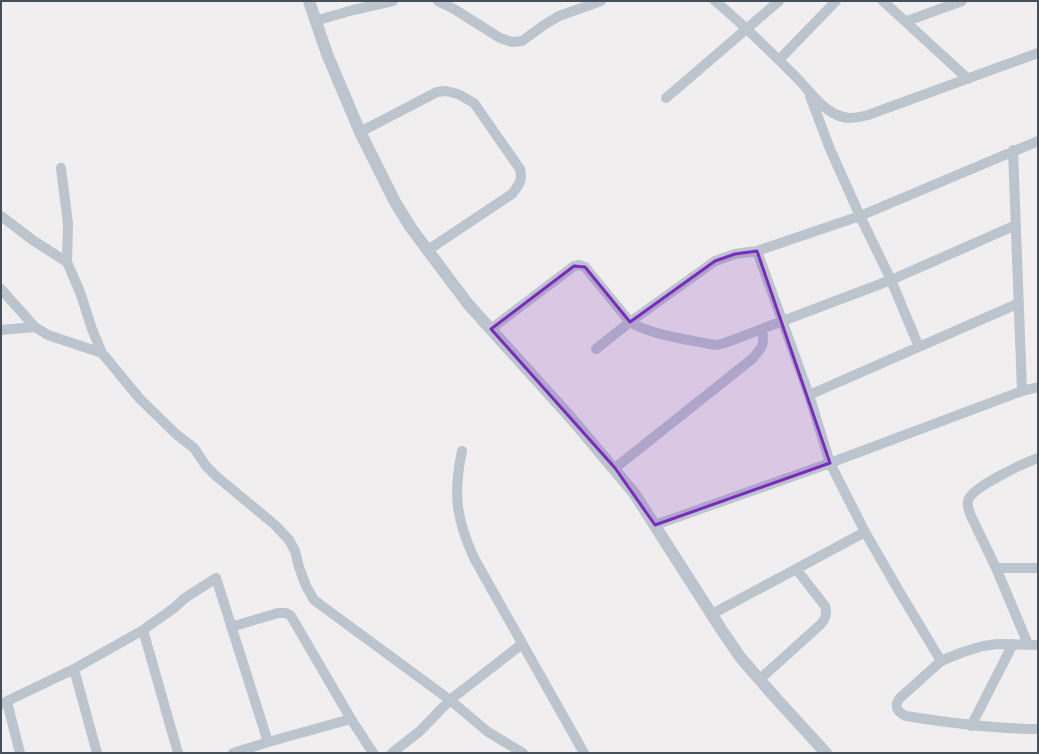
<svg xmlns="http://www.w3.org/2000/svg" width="1039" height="754" font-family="'Asap Condensed',sans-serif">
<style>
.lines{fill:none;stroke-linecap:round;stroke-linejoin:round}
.minor{stroke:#bcc4cd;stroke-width:10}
.tertiary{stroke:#bcc4cd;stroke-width:12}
.marked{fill:#7b2cbf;fill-opacity:0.2;stroke:#7b2cbf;stroke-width:3;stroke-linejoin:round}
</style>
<rect width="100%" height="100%" fill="#f0eeee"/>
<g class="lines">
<!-- minor -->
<path class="minor" d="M438,1L454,9L500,38L512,42L522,41L544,25L559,16L601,1
M715,1C743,24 770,51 795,76C808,89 819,106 835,114C846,120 856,118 868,115L1038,53
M883,1L968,79
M315,21L353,10L393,1
M907,21L962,1
M779,60L836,1
M810,96L830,149L860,216L891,280L919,347
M666,98L779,1
M360,132L437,92L446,91L458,94L474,103L520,169C523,180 519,185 512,194L428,250
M1013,150L1022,391
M61,168L68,224L67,262L80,292L92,329L102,353L140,399L176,434L194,448L206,466L216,476L275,525L289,540L295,551L299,567L306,586L314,600L450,700L488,732L523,753
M1,216L34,241L67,262
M757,251L809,395L830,463L865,532L899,591L941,661
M1,289L35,327L48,335L102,353
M491,329L574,266L579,265L585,267L630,322C652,335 684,339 709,344L717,345L725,343L891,280L1016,225
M1,330L35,327
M596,349L630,322L715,261L735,254L757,251L860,216L1038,141
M809,395L1019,303
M462,451C453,493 456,519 474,558L584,753
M615,468L752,359C762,348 765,345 762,329
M655,525L830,463L1022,391L1038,387
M996,568H1038
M712,614L865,532
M231,627L278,613H286L291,616L351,719
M143,630L178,753
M1028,644L996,568L971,516C969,511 967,507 968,501C970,488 1024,463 1038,458
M1038,645L998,644L983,646L963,652L941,661L900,698C893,707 898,712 906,716C950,723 994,729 1038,729
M74,669L97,753
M760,679L821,624C826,618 827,614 825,606L797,570
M7,702L20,753
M1,704L74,669L143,630L174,608L185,598L216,578L268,742
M971,726L1013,644
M233,753L268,742L351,719L373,753
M392,753L420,731L450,700L522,644"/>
<!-- tertiary -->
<path class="tertiary" d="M309,1L327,54L360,132L395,202L411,228L468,304L571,418L634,493L721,629L740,657L773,695L826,753"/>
</g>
<!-- marked area -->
<path class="marked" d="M757,251L830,463L655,525L615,468L491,329L574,266L585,267L630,322L715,261L735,254Z"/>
<!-- border -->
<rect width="1039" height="754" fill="none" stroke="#46505b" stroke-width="4"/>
</svg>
